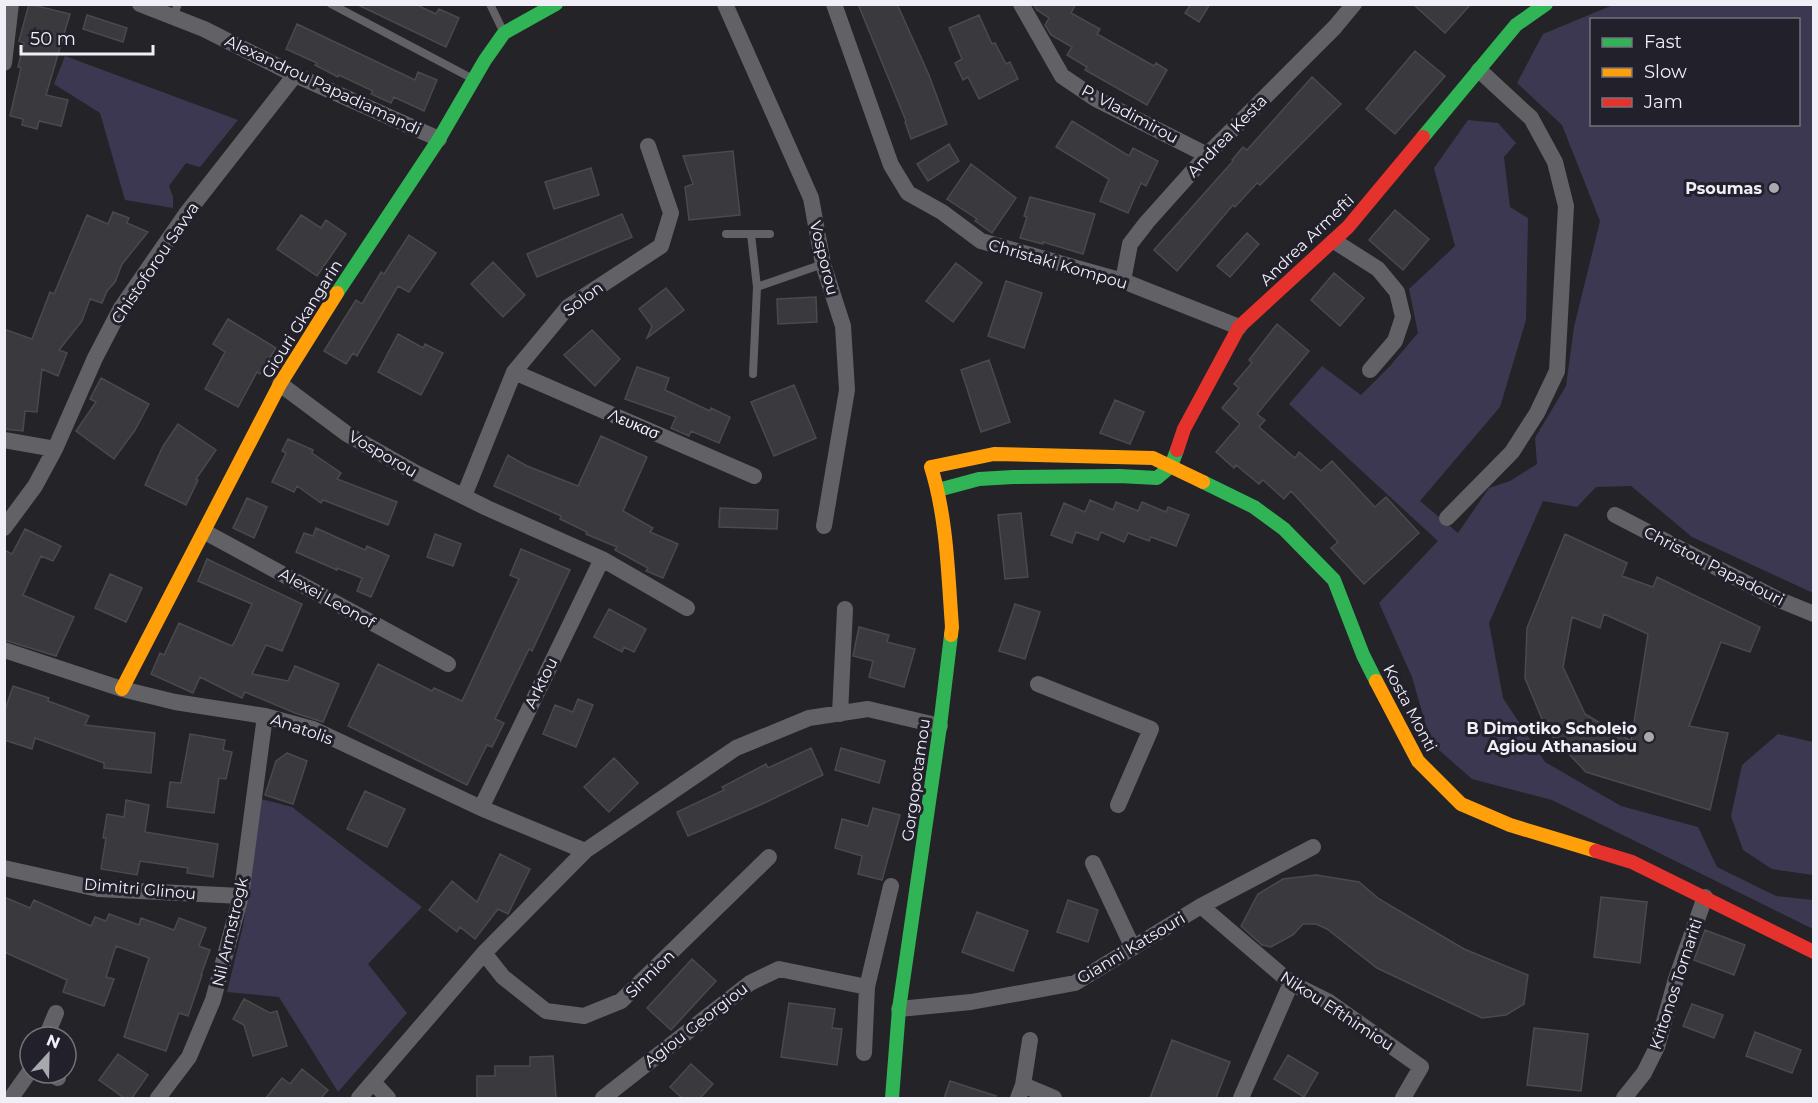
<svg xmlns="http://www.w3.org/2000/svg" width="1818" height="1103" font-family="Montserrat,sans-serif">
<style>
.green{fill:#3d3852;fill-rule:evenodd}
.building{fill:#3a393e;stroke:#4a4a4e;stroke-width:1.5;fill-rule:evenodd}
.lines{fill:none;stroke-linecap:round;stroke-linejoin:round}
.lane{stroke:#626165;stroke-width:8}
.street{stroke:#626165;stroke-width:16}
.fast{stroke:#30b455;stroke-width:14}
.slow{stroke:#ff9f0a;stroke-width:14}
.jam{stroke:#e5322d;stroke-width:14}
.poi-dot{fill:#a8a8af;stroke:#22202b;stroke-width:2}
.labels{text-anchor:middle;dominant-baseline:central;stroke-width:6;stroke-linejoin:round;paint-order:stroke}
.street-label{font-size:16px;fill:#f0eff7;stroke:#22202b}
.poi-label{font-size:16px;font-weight:bold;fill:#f0eff7;stroke:#22202b;text-anchor:end}
</style>
<rect width="100%" height="100%" fill="#232328"/>
<!-- green -->
<path class="green" d="M1613,5H1813V593L1692,537L1631,486L1596,487L1577,507L1543,501L1489,623L1503,698L1545,762L1621,806L1698,827L1717,867L1776,896L1813,900V929L1552,800L1472,779L1431,743L1412,677L1379,603L1438,541L1289,404L1322,366L1361,395L1390,366L1418,333L1409,289L1455,246L1434,168L1468,120L1498,123L1516,143L1504,157L1510,207L1528,218L1526,320L1500,407L1420,501L1458,533L1489,488L1510,481L1537,464L1535,438L1566,386L1574,327L1600,221L1562,125L1517,83L1543,34ZM1592,20H1798V124H1592Z
M65,56L238,120L200,167L186,163L169,186L173,197V208L125,200L100,113L54,84Z
M1778,734L1813,742V875L1772,869L1743,850L1731,816L1742,765Z
M261,799L292,807L422,907L368,964L407,1013L338,1092L279,997L227,992L243,926Z"/>
<!-- building -->
<path class="building" d="M29,4L70,14L46,95L68,100L61,126L39,121L37,129L22,125L23,119L10,116L21,68L18,67L24,43L19,41Z
M356,4H415L436,14L439,9L459,18L446,47Z
M858,4H897L929,75L947,124L911,139L905,122L906,121Z
M1033,4H1076L1071,13L1100,29L1097,34L1154,66L1156,63L1167,70L1147,105L1085,70L1087,67L1067,55L1072,47L1051,35L1045,25L1049,18L1037,10Z
M1191,4H1210L1199,22L1185,13Z
M1413,4H1471L1445,33Z
M87,15L127,28L123,42L83,29Z
M979,15L992,44L995,43L1006,64L1010,62L1018,79L979,99L968,77L963,80L955,63L962,59L949,28Z
M297,24L415,80L418,72L437,80L424,111L394,97L391,103L371,94L373,91L339,75L338,77L315,65L317,63L286,49Z
M1415,51L1445,76L1395,134L1366,109Z
M1312,77L1341,104L1260,185L1257,183L1235,207L1233,205L1177,271L1154,250L1233,161L1232,160L1243,147L1247,150Z
M1072,121L1129,156L1133,148L1158,161L1146,186L1141,183L1128,213L1100,201L1109,179L1056,147Z
M949,144L959,161L928,181L917,164Z
M733,151L740,215L689,220L685,187L693,184L683,156Z
M971,164L1016,198L992,233L975,221L977,219L947,199Z
M591,168L599,195L554,209L545,182Z
M1030,197L1095,214L1083,254L1043,242V244L1020,238L1027,217L1024,216Z
M1395,210L1429,239L1403,270L1369,240Z
M113,212L129,218L127,223L148,232L122,264L115,282L107,291L102,303L90,299L82,321L59,350L67,353L58,376L42,369L37,412L25,411L23,431L4,429V329L32,339L50,292L54,294L87,215L108,224Z
M622,214L632,237L537,277L527,254Z
M301,215L321,228L326,220L346,234L317,276L277,249Z
M1247,233L1259,244L1230,277L1217,266Z
M409,235L436,253L409,292L398,286L357,356L353,353L346,364L324,351L356,300L362,304L381,272L384,274Z
M493,262L525,295L503,317L471,284Z
M956,263L982,283L953,322L926,301Z
M1334,273L1364,298L1340,326L1311,300Z
M1006,281L1042,293L1024,348L988,336Z
M666,288L684,310L647,338L652,326L639,309Z
M816,297L817,322L778,324L777,299Z
M228,319L276,348L260,374L257,372L238,407L205,389L225,352L213,344Z
M1277,324L1309,351L1257,414L1265,420L1259,427L1295,458L1299,452L1321,471L1332,461L1375,507L1386,497L1419,533L1364,584L1331,548L1338,542L1291,491L1284,499L1263,480L1259,484L1236,465L1234,468L1216,452L1240,424L1222,408L1239,388L1234,384L1252,363L1249,360Z
M592,330L620,359L595,386L564,355Z
M398,334L423,348L425,344L443,353L421,395L378,372Z
M989,360L1010,422L981,432L961,370Z
M637,367L669,378L665,390L710,411L711,408L730,417L719,443L691,431L689,436L671,428L676,417L625,399Z
M101,378L149,404L135,430L114,459L76,431L96,402L90,399Z
M794,385L816,438L774,456L751,402Z
M1115,400L1144,412L1130,444L1100,433Z
M178,424L216,450L196,479L198,480L186,505L145,485L163,446Z
M601,436L647,457L623,511L653,528L650,532L678,544L663,578L646,571L648,568L615,550L617,547L586,534L587,532L560,519L561,516L494,486L508,455L527,466L578,486Z
M288,439L313,450L312,453L341,473L337,479L397,502L388,525L323,500L321,503L297,486L294,492L272,482L286,453L282,451Z
M247,498L267,507L254,538L233,528Z
M1090,500L1113,510L1116,502L1138,511L1142,502L1166,512L1168,507L1189,515L1176,546L1151,537L1149,541L1128,533L1124,542L1101,532L1098,540L1076,532L1072,543L1051,535L1064,503L1085,512Z
M720,508L778,510L777,529L719,527Z
M1021,513L1028,577L1005,579L998,515Z
M316,528L365,550L367,546L389,556L371,597L357,591L362,578L337,568V570L296,552L304,533L313,536Z
M25,529L61,546L53,561L41,556L23,595L74,617L56,656L4,640V550L12,554Z
M435,534L461,544L453,566L427,557Z
M1565,534L1627,563L1622,576L1653,587L1657,577L1760,627L1750,652L1721,642L1689,726L1728,733L1710,810L1586,772L1547,731L1525,678L1527,628ZM1604,614L1648,634L1631,741L1585,714L1563,667L1572,617L1600,628Z
M521,549L570,570L532,651L529,649L495,719L504,723L492,747L487,745L467,785L348,726L378,664L432,691L434,688L462,701L519,579L510,575Z
M207,559L302,604L282,651L266,645L252,674L288,681L295,666L339,684L323,722L295,713L245,692L242,698L200,677L193,693L151,674L160,653L164,655L179,623L232,646L235,641L252,604L198,581Z
M110,574L142,588L126,622L95,608Z
M1015,604L1040,612L1025,659L999,651Z
M609,609L646,629L634,652L624,647L622,652L594,637Z
M859,627L889,635L887,642L915,649L904,687L869,677L873,661L853,656Z
M13,686L49,698L48,701L89,716L85,725L155,733L151,773L104,768V763L35,738L32,749L4,740V713Z
M578,699L593,705L576,747L543,734L555,705L573,712Z
M190,734L225,740L223,750L232,752L226,779L219,778L214,813L167,807L170,782L181,783Z
M811,748L823,775L760,805L688,836L677,812L724,790L722,787L766,764L768,768Z
M841,748L885,761L879,783L835,770Z
M287,753L307,761L293,804L265,795L276,761Z
M614,758L638,783L609,812L584,787Z
M365,791L405,809L387,847L347,829Z
M126,800L149,805L145,832L218,844L213,877L187,873L188,868L140,861L137,875L101,869L106,838H103L107,814L124,817Z
M873,808L900,815L882,880L858,874L862,856L835,848L842,819L868,826Z
M500,854L530,869L508,914L498,909L475,939L460,927L457,932L429,910L452,881L477,902Z
M1316,875L1359,882L1379,899L1464,949L1528,975L1524,1004L1506,1015L1482,1018L1377,968L1327,929L1316,924H1303L1293,935L1271,947L1262,945L1241,926L1258,894L1283,879Z
M4,897L30,908L34,900L91,926L95,917L106,921L109,914L139,925L141,918L174,930L179,918L206,928L199,946L210,950L201,975H202L188,1016L179,1013L166,1051L124,1037L149,958L116,946L106,977L114,979L104,1006L63,992L67,980L4,952Z
M1601,897L1647,902L1640,963L1594,957Z
M1068,900L1098,910L1088,942L1057,932Z
M977,912L1028,931L1013,971L962,952Z
M1705,930L1745,945L1734,975L1694,960Z
M692,959L716,981L671,1030L647,1008Z
M244,999L270,1013L277,1011L287,1046L253,1056L244,1025L233,1019Z
M789,1003L835,1009L832,1028L842,1029L837,1065L781,1057Z
M1692,1004L1723,1015L1714,1038L1683,1026Z
M1534,1028L1588,1034L1581,1091L1527,1085Z
M1755,1032L1801,1050L1792,1073L1746,1056Z
M1172,1040L1230,1062L1216,1098H1150Z
M118,1054L148,1075L132,1098H124L99,1080Z
M1288,1055L1318,1073L1304,1097L1274,1079Z
M553,1056L556,1098H477V1076H495V1066H530V1057Z
M691,1064L713,1084L700,1098H682L670,1087Z
M302,1069L328,1090L321,1098H266L282,1078L290,1084Z
M950,1081L996,1096L995,1098H944Z"/>
<g class="lines">
<!-- lane -->
<path class="lane" d="M331,4L473,79
M490,4L503,31
M173,17L178,4
M726,234H770
M751,234L757,287L753,374
M757,287L823,264"/>
<!-- street -->
<path class="street" d="M140,4L204,29L295,75L439,139
M725,4L811,198L823,264L843,326L847,390L824,526
M834,4L891,165L908,193L942,212L981,241L1123,281L1239,327
M1021,4L1062,76L1096,99L1207,155
M4,63L11,4
M1334,241L1378,269L1397,292L1403,317L1395,341L1370,370
M1123,281L1130,244L1147,222L1207,155L1335,27L1354,4
M514,372L754,476
M280,384L347,434L416,473L487,508L602,559L687,608
M4,440L55,449
M464,496L514,372L568,307L661,246L671,213L648,146
M1615,515L1777,599L1814,614
M1447,518L1512,452L1537,413L1557,371L1566,206L1555,162L1531,118L1479,70
M4,528L35,486L55,449L95,358L121,308L186,214L295,75
M205,532L448,664
M4,650L122,689L175,702L265,716L313,729L481,808L585,851
M1038,684L1151,729L1118,805
M840,714L845,609
M481,808L602,559
M1093,863L1133,948
M4,868L98,889L241,896
M1201,906L1291,983L1329,1002L1421,1067L1403,1098
M484,953L503,977L546,1011L584,1016L621,1001L769,857
M899,1009L971,1002L1075,983L1201,906L1313,847
M46,1037L56,1013
M864,1053L867,987L891,886
M48,1073L58,1078
M374,1083L388,1098
M1023,1085L1054,1098
M11,1098L30,1071
M158,1098L189,1057L213,1000L241,896L265,716
M359,1098L484,953L585,851L736,748L809,718L868,709L940,726
M603,1098L750,983L779,969L867,987
M1018,1098L1023,1085L1030,1040
M1241,1098L1291,983
M1624,1098L1644,1073L1657,1047L1676,979L1705,897"/>
<!-- fast -->
<path class="fast" d="M1423,137L1516,25L1546,4
M337,293L439,139L485,60L504,33L556,4
M1203,482L1254,507L1284,529L1334,580L1363,655L1376,681
M938,490L979,479L1013,477L1119,476L1157,478L1171,466L1177,450
M892,1098L899,1009L940,726L951,635"/>
<!-- slow -->
<path class="slow" d="M951,635L952,627C948,574 947,518 931,467L994,454L1153,458L1203,482
M1376,681L1418,761L1461,804L1510,825L1596,851
M122,689L280,384L337,293"/>
<!-- jam -->
<path class="jam" d="M1177,450L1184,429L1239,327L1348,227L1423,137
M1596,851L1632,862L1814,952"/>
</g>
<!-- markers -->
<g class="poi-dot">
<circle cx="1774" cy="188" r="6"/>
<circle cx="1649" cy="737" r="6"/>
</g>
<g class="labels">
<!-- street labels -->
<g class="street-label">
<text transform="translate(323 85) rotate(25)">Alexandrou Papadiamandi</text>
<text transform="translate(1130 114) rotate(28)">P. Vladimirou</text>
<text transform="translate(1227 136) rotate(-46)">Andrea Kesta</text>
<text transform="translate(1307 240) rotate(-44)">Andrea Armefti</text>
<text transform="translate(824 258) rotate(76)">Vosporou</text>
<text transform="translate(155 263) rotate(-56)">Chistoforou Savva</text>
<text transform="translate(1058 264) rotate(16)">Christaki Kompou</text>
<text transform="translate(583 299) rotate(-37)">Solon</text>
<text transform="translate(302 319) rotate(-58)">Giouri Gkangarin</text>
<text transform="translate(634 424) rotate(23)">Λευκασ</text>
<text transform="translate(383 454) rotate(30)">Vosporou</text>
<text transform="translate(1714 566) rotate(27)">Christou Papadouri</text>
<text transform="translate(327 598) rotate(29)">Alexei Leonof</text>
<text transform="translate(541 683) rotate(-64)">Arktou</text>
<text transform="translate(1410 708) rotate(62)">Kosta Monti</text>
<text transform="translate(302 729) rotate(19)">Anatolis</text>
<text transform="translate(916 780) rotate(-82)">Gorgopotamou</text>
<text transform="translate(140 889) rotate(5)">Dimitri Glinou</text>
<text transform="translate(230 932) rotate(-77)">Nil Armstrogk</text>
<text transform="translate(1131 948) rotate(-31)">Gianni Katsouri</text>
<text transform="translate(650 974) rotate(-44)">Sinnion</text>
<text transform="translate(1676 984) rotate(-72)">Kritonos Tornariti</text>
<text transform="translate(1337 1011) rotate(33)">Nikou Efthimiou</text>
<text transform="translate(696 1025) rotate(-38)">Agiou Georgiou</text>
</g>
<!-- poi labels -->
<g class="poi-label">
<text x="1762" y="188">Psoumas</text>
<text x="1637" y="728">B Dimotiko Scholeio<tspan x="1637" dy="18">Agiou Athanasiou</tspan></text>
</g>
</g>
<!-- border -->
<rect width="1818" height="1103" fill="none" stroke="#f0eff7" stroke-width="12"/>
<!-- legend -->
<rect x="1590" y="18" width="210" height="108" fill="#22202b" stroke="#74737d" stroke-width="1.5"/>
<rect x="1602" y="38" width="30" height="9" fill="#30b455" stroke="#74737d" stroke-width="1.5"/>
<text x="1644" y="48" font-size="18" fill="#f0eff7">Fast</text>
<rect x="1602" y="68" width="30" height="9" fill="#ff9f0a" stroke="#74737d" stroke-width="1.5"/>
<text x="1644" y="78" font-size="18" fill="#f0eff7">Slow</text>
<rect x="1602" y="98" width="30" height="9" fill="#e5322d" stroke="#74737d" stroke-width="1.5"/>
<text x="1644" y="108" font-size="18" fill="#f0eff7">Jam</text>
<!-- north arrow -->
<g transform="translate(48 1055) rotate(22)"><circle r="28" fill="#22202b" stroke="#74737d" stroke-width="1.5"/>
<path d="M0-4.5L10 22L0 15L-10 22Z" fill="#a8a8af"/>
<text y="-9" font-size="16" font-weight="bold" text-anchor="middle" fill="#f0eff7">N</text>
</g>
<!-- scale -->
<path d="M21 45v9h132v-9" fill="none" stroke="#f0eff7" stroke-width="3"/>
<text x="30" y="45" font-size="18" fill="#f0eff7" stroke="#22202b" stroke-width="4.5" paint-order="stroke">50 m</text>
</svg>
